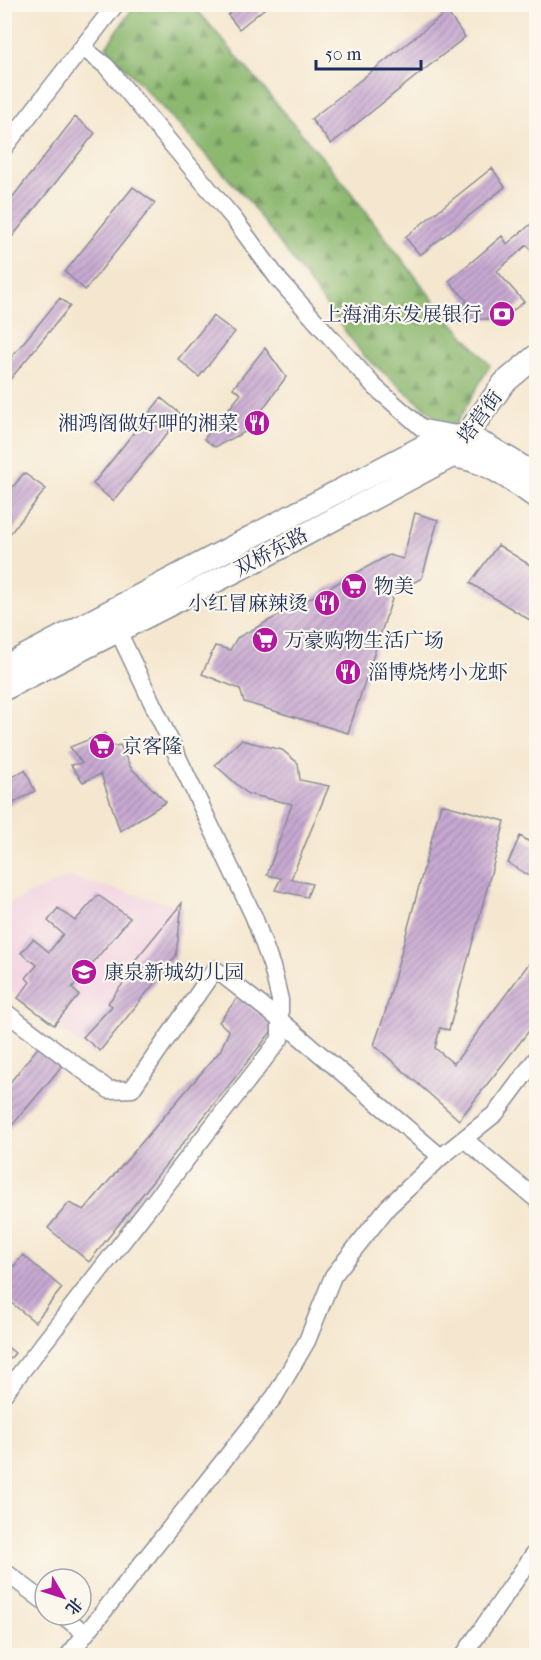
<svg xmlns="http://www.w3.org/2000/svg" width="541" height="1660" font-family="'IM FELL French Canon','Noto Serif SC',serif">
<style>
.built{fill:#f2d0e2}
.forest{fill:url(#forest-firs);stroke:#547466;stroke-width:1.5}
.building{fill:url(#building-hatch)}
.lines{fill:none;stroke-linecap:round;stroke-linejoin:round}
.street-casing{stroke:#888b96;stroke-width:19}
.secondary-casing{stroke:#888b96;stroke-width:25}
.street{stroke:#fff;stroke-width:16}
.secondary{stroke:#fff;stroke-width:22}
.rail{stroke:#1b2f5e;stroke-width:4.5}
.labels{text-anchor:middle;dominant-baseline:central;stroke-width:4.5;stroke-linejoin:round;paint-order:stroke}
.poi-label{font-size:20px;fill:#1b2f5e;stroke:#fbf7ec;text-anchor:start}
.street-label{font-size:20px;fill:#1b2f5e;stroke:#fbf7ec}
</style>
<defs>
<pattern id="forest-firs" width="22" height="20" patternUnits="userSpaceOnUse" patternTransform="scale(1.5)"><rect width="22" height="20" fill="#8cb86f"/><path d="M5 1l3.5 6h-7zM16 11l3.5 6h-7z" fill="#72965e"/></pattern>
<pattern id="building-hatch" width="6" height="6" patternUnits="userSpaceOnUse" patternTransform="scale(1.5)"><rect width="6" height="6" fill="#c8a9d1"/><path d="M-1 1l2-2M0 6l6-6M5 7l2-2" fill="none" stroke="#a28aad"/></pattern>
</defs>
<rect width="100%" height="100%" fill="#fbf7ec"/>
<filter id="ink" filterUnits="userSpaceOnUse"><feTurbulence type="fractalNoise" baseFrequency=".0167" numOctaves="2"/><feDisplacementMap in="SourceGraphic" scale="12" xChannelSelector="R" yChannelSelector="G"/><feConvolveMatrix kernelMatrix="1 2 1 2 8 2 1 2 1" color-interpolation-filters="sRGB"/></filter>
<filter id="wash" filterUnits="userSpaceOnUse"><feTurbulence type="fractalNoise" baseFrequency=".008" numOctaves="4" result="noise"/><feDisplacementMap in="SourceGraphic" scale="24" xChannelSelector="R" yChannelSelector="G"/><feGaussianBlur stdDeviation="1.35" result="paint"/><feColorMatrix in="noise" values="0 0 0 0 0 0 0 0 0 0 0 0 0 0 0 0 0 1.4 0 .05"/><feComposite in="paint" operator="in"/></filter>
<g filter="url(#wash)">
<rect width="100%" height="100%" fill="#f5e7cf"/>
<!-- built -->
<path class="built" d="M69,877L182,907L176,956L95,1056L5,987L4,905Z"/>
<!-- forest -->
<path class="forest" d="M135,5H193L342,181L438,306L490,365L452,431L363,355L247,199L106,47Z"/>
<g id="blocks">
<!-- building -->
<path class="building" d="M241,4H270L239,29L228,15Z
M447,12L465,37L331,144L311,119Z
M75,117L95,133L4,247V208Z
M492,168L505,187L420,255L405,237Z
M133,187L155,203L85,290L65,272Z
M536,220V256L527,245L497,271L524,302L503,318L465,320L457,310L467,301L449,281L502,236L507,244Z
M60,298L70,306L4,387V366Z
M213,316L235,332L199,377L178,359Z
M265,348L286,377L247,431L215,447L204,439L241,394L233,388Z
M161,398L182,415L113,501L93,484Z
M24,473L46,489L4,541V498Z
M415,513L438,520L422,578L394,593L348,733L244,702L240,689L202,674L215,646L230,650L237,638L389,555L403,559Z
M498,545L536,569V624L470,583Z
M105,733L110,747L120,745L131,768L166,802L120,831L101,774L83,782L71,765L82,763L70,747Z
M241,740L282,750L298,763L300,780L329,786L291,879L312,884L307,897L275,890L281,878L267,875L292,804L248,794L215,765Z
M25,770L35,791L4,808V781Z
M441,804L505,821L449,1030L440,1028L435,1048L454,1064L536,954V1022L459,1120L374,1045L385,1013Z
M520,836L536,846V880L508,863Z
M98,895L130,918L72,988L79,995L54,1025L18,998L30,982L26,978L37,965L21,953L33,939L49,952L63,934L48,921L58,908L75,921Z
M182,903L176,956L100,1051L83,1037L112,1006L108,1003L135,968L132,964Z
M238,997L275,1027L89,1262L48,1228L69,1203L84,1210L220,1051L229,1031L219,1022Z
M39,1046L62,1066L4,1135V1090Z
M23,1255L62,1288L35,1322L4,1297V1278Z
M4,1344L15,1353L4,1366Z"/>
</g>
</g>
<g filter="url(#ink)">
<use href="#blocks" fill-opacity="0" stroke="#888b96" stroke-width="1.5"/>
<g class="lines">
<!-- street casing -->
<g class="street-casing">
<path id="street" d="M83,48L106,66L234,219L279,280L375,387L422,428L456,434
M4,148L116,4
M4,1011L109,1090L132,1089L215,969L280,1020L441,1157
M464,1139L536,1199
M4,1394L280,1039V1000L272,967L254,917L118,631
M4,1571L45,1602
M62,1615L85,1633
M68,1656L275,1396L307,1341L333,1276L388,1207L441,1157L496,1113L536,1059
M463,1656L536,1551"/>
</g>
<!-- secondary casing -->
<g class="secondary-casing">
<path id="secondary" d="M458,447L504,383L536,356
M4,667L434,441L465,435L489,447L536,475
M4,689L263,557L452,456C487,460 508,478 536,497"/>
</g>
<!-- street -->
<use href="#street" class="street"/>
<!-- secondary -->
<use href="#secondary" class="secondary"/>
<!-- rail -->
<path class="rail" d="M4,8L7,4"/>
</g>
</g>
<!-- icons -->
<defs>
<g id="bank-disc" transform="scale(1.35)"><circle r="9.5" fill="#b5179e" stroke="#fbf7ec"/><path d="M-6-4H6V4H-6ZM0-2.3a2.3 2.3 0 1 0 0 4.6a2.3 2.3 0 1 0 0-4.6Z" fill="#fff"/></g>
<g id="restaurant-disc" transform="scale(1.35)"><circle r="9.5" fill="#b5179e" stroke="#fbf7ec"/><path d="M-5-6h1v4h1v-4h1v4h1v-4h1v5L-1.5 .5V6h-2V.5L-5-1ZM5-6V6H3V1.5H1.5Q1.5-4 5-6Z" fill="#fff"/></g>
<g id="supermarket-disc" transform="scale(1.35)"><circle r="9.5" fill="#b5179e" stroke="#fbf7ec"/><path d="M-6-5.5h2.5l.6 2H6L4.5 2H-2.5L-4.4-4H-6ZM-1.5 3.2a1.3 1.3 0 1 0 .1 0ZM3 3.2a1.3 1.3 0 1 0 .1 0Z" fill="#fff"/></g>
<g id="school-disc" transform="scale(1.35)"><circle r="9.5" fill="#b5179e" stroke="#fbf7ec"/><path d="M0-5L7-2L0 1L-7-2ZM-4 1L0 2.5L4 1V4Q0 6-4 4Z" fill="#fff"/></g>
</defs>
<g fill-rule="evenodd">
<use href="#bank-disc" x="502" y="314"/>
<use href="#restaurant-disc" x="257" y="423"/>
<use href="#supermarket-disc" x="354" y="586"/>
<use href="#restaurant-disc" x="327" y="603"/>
<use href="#supermarket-disc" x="265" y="640"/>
<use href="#restaurant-disc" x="348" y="672"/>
<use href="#supermarket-disc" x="102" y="746"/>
<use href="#school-disc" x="84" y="972"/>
</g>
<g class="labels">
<!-- poi labels -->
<g class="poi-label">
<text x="482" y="314" text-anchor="end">上海浦东发展银行</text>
<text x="238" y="423" text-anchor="end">湘鸿阁做好呷的湘菜</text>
<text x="374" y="586">物美</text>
<text x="308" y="603" text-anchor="end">小红冒麻辣烫</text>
<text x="284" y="640">万豪购物生活广场</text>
<text x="368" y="672">淄博烧烤小龙虾</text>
<text x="122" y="746">京客隆</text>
<text x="104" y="972">康泉新城幼儿园</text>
</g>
<!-- street labels -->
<g class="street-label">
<text transform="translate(480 417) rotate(-54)">塔营街</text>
<text transform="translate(271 552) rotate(-28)">双桥东路</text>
</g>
</g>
<!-- margin -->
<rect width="541" height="1660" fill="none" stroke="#fbf7ec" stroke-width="24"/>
<!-- north arrow -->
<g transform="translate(63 1597) rotate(129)"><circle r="28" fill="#fbf7ec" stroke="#a1a7b3" stroke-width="1.5"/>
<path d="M0-4.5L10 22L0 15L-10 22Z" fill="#b5179e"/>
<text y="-9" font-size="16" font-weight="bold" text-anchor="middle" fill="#1b2f5e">北</text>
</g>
<!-- scale -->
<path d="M316 60v9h105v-9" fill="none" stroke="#1b2f5e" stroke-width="3"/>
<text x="325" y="60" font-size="18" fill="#1b2f5e" stroke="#fbf7ec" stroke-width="4.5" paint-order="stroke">50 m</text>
</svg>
